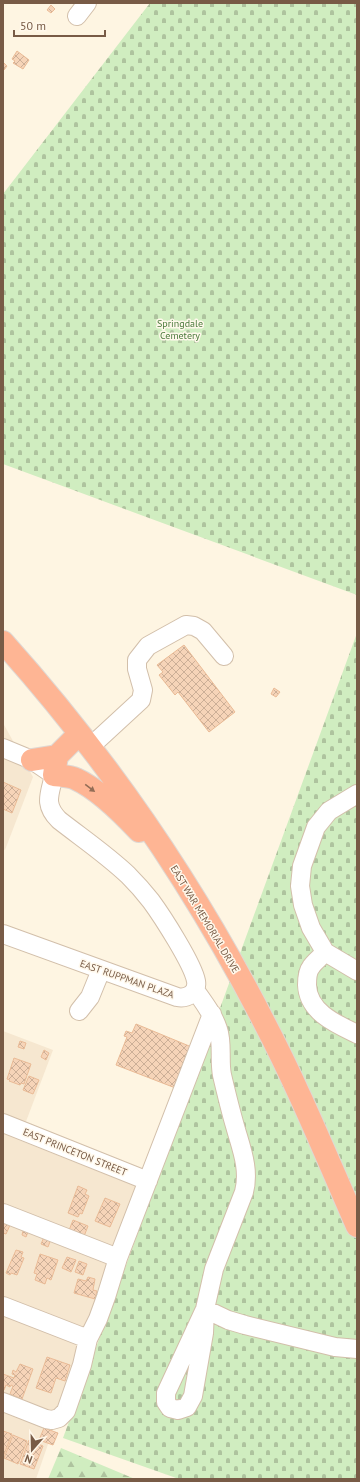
<svg xmlns="http://www.w3.org/2000/svg" width="360" height="1482" font-family="'PT Sans',sans-serif">
<style>
.residential{fill:#f6e7d0}
.forest{fill:url(#forest-firs)}
.cemetery{fill:url(#cemetery-stones)}
.building{fill:url(#building-cross-hatch);stroke:#eabb96}
.lines{fill:none;stroke-linecap:round;stroke-linejoin:round}
.minor-casing{stroke:#d2bfaa;stroke-width:20}
.highway-casing{stroke:#dfd8d3;stroke-width:24}
.minor{stroke:#fff;stroke-width:18}
.highway{stroke:#feb594;stroke-width:22}
.oneway{fill:#936d56}
.labels{text-anchor:middle;dominant-baseline:central;stroke-width:3;stroke-linejoin:round;paint-order:stroke}
.park-label{font-size:10px;fill:#4a7a3b;stroke:#fff8eb}
.street-label{font-size:10px;fill:#785b46;stroke:#fff8eb}
</style>
<defs>
<pattern id="forest-firs" width="22" height="20" patternUnits="userSpaceOnUse"><rect width="22" height="20" fill="#d0edc0"/><path d="M5 1l3.5 6h-7zM16 11l3.5 6h-7z" fill="#aec39e"/></pattern>
<pattern id="cemetery-stones" width="16" height="16" patternUnits="userSpaceOnUse"><rect width="16" height="16" fill="#d0edc0"/><path d="M2 7V4a2 2 0 0 1 4 0v3zM10 15v-3a2 2 0 0 1 4 0v3z" fill="#aec39e"/></pattern>
<pattern id="building-cross-hatch" width="8" height="8" patternUnits="userSpaceOnUse"><rect width="8" height="8" fill="#f6d4b8"/><path d="M0 0l8 8M0 8l8-8" fill="none" stroke="#ccaf97"/></pattern>
</defs>
<rect width="100%" height="100%" fill="#fef5e2"/>
<!-- residential -->
<path class="residential" d="M3,723L33,777L5,850L3,849Z
M3,1031L53,1050L19,1140L137,1187L36,1479H3Z"/>
<!-- forest -->
<path class="forest" d="M61,1448L135,1479H136H48Z"/>
<!-- cemetery -->
<path class="cemetery" d="M150,3H357V595L3,464V194Z
M357,633V1479H179L63,1438Z"/>
<!-- building -->
<path class="building" d="M51,5L55,9L51,13L47,10Z
M17,51L29,60L23,69L13,63L15,61L12,59Z
M4,63L7,66L4,70L3,69Z
M184,645L235,712L209,732L178,692L175,695L159,675L163,672L157,665Z
M274,688L280,692L276,697L271,694Z
M3,782L21,790L12,813L3,809Z
M136,1024L194,1048L178,1089L116,1065L127,1037L124,1036L126,1031L132,1033Z
M20,1041L26,1043L24,1049L18,1047Z
M44,1050L49,1053L46,1060L41,1057Z
M14,1058L31,1064L24,1084L21,1083L20,1085L9,1081L10,1080L7,1079Z
M29,1076L39,1080L33,1094L23,1090Z
M78,1186L87,1190L85,1194L89,1196L82,1214L80,1213L78,1217L68,1213Z
M105,1198L120,1204L110,1227L95,1221Z
M3,1219L11,1223L6,1234L3,1233Z
M73,1220L88,1226L83,1239L68,1233Z
M23,1231L28,1232L26,1237L22,1235Z
M44,1237L51,1239L48,1247L41,1244Z
M16,1250L23,1252L21,1257L24,1258L17,1275L11,1273L10,1275L6,1273Z
M40,1254L58,1260L51,1280L47,1278L45,1284L35,1280L37,1274L34,1273Z
M67,1257L76,1260L71,1272L62,1268Z
M79,1261L87,1264L83,1275L75,1272Z
M88,1277L95,1279L93,1290L97,1291L95,1299L74,1293L78,1279L86,1281Z
M47,1357L70,1365L65,1381L56,1378L51,1393L36,1388Z
M20,1364L33,1369L22,1399L10,1394L13,1386L11,1385L10,1387L6,1385L4,1390L3,1389V1374L14,1378L15,1375L12,1374L13,1370L16,1372Z
M44,1428L58,1433L53,1445L39,1440Z
M3,1431L12,1434L3,1457Z
M13,1435L27,1441L18,1464L4,1458Z
M29,1440L43,1446L34,1469L20,1464Z"/>
<g class="lines">
<!-- minor casing -->
<g class="minor-casing">
<path id="minor" d="M77,16L87,3
M90,747L141,700L143,690L137,669V660L148,646L186,625L194,626L203,631L224,656
M3,748L32,760L54,775C50,794 43,804 59,820C82,838 107,855 128,875C136,883 144,892 151,901C162,916 193,964 196,981C198,993 187,999 177,997L3,934
M357,794L329,811L316,827L302,866L300,886L303,905L311,928L321,945L325,952L357,971
M325,952C321,957 314,962 311,967C307,972 307,980 307,985C308,1012 336,1024 357,1034
M195,990C204,1003 213,1014 218,1029C223,1043 219,1061 222,1075C226,1092 230,1109 235,1126C241,1148 250,1169 244,1192L214,1269L205,1309L228,1320L245,1325L335,1347L357,1349
M79,1011L90,997L101,970
M3,1123L148,1181
M3,1213L118,1258L106,1297L98,1319L88,1339L82,1365L66,1411L59,1418L52,1420L46,1419L3,1402
M118,1258L212,1014
M3,1306L88,1339
M205,1309L204,1333L193,1396L187,1407L178,1410L170,1408L166,1402V1393Z"/>
</g>
<!-- highway casing -->
<g class="highway-casing">
<path id="highway" d="M3,642C106,757 194,885 264,1022C299,1089 327,1158 357,1226
M79,734L57,756L54,775C61,776 70,776 76,779C98,789 123,814 139,831
M32,760L57,756"/>
</g>
<!-- minor -->
<use href="#minor" class="minor"/>
<!-- highway -->
<use href="#highway" class="highway"/>
</g>
<!-- one-way arrows -->
<defs><path id="oneway-solid" d="M-6-.8H1V-3.2L6.5 0L1 3.2V.8H-6Z"/></defs>
<use class="oneway" href="#oneway-solid" transform="translate(90 788) rotate(37)"/>
<g class="labels">
<!-- park labels -->
<g class="park-label">
<text x="180" y="323">Springdale<tspan x="180" dy="12">Cemetery</tspan></text>
</g>
<!-- street labels -->
<g class="street-label">
<text transform="translate(205 919) rotate(59)">EAST WAR MEMORIAL DRIVE</text>
<text transform="translate(127 979) rotate(19)">EAST RUPPMAN PLAZA</text>
<text transform="translate(75 1152) rotate(22)">EAST PRINCETON STREET</text>
</g>
</g>
<!-- border -->
<rect width="360" height="1482" fill="none" stroke="#785b46" stroke-width="8"/>
<!-- north arrow -->
<g transform="translate(32 1450) rotate(200)" stroke="#fff8eb" stroke-width="3" paint-order="stroke">
<path d="M0-3L7 15L0 10L-7 15Z" fill="#785b46"/>
<text y="-6" font-size="11" font-weight="bold" text-anchor="middle" fill="#785b46">N</text>
</g>
<!-- scale -->
<path d="M14 30v6h91v-6" fill="none" stroke="#785b46" stroke-width="2"/>
<text x="20" y="30" font-size="12" fill="#785b46" stroke="#fff8eb" stroke-width="3" paint-order="stroke">50 m</text>
</svg>
